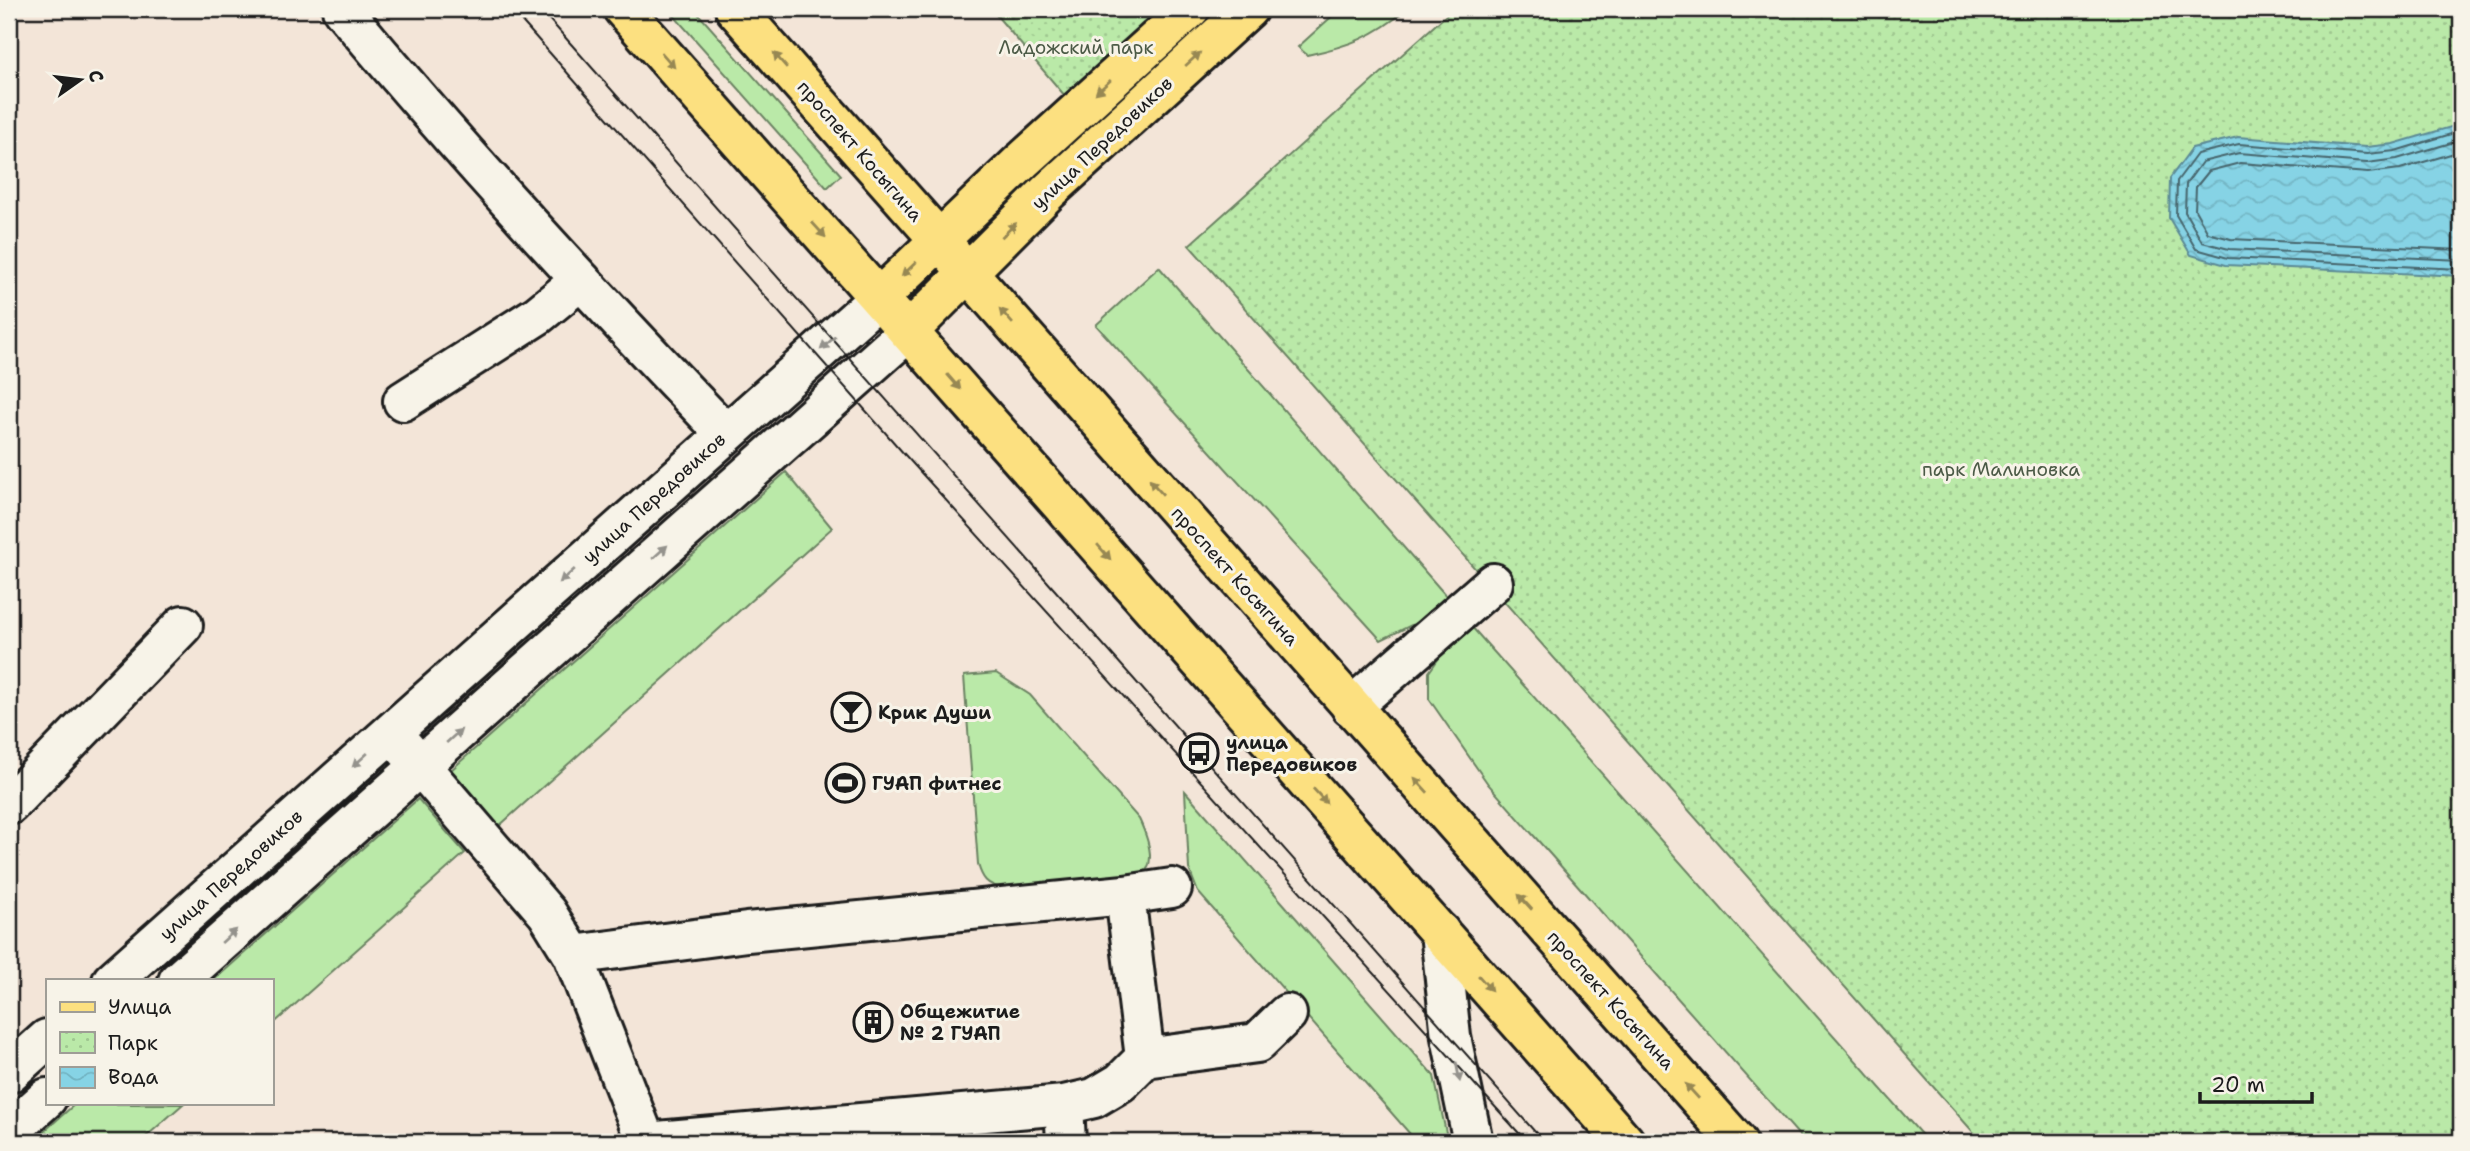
<svg xmlns="http://www.w3.org/2000/svg" width="2470" height="1151" font-family="'Shantell Sans',sans-serif">
<style>
.grass{fill:#bae9a8;stroke:#6b8262;stroke-width:2}
.park{fill:url(#park-dots);stroke:#6b8262;stroke-width:2}
.water{fill:url(#water-waves);stroke:#5c8a95;stroke-width:2}
.lines{fill:none;stroke-linecap:round;stroke-linejoin:round}
.shore{stroke:#46656c;stroke-width:2}
.minor-casing{stroke:#1c1c1c;stroke-width:44}
.major-casing{stroke:#1c1c1c;stroke-width:44}
.minor{stroke:#f7f3e8;stroke-width:38}
.major{stroke:#fce080;stroke-width:38}
.tram{stroke:#1c1c1c;stroke-width:2}
.oneway{fill:#978853}
.oneway2{fill:#94928c}
.labels{text-anchor:middle;dominant-baseline:central;stroke-width:6;stroke-linejoin:round;paint-order:stroke}
.park-label{font-size:19px;fill:#4b5a46;stroke:#f7f3e8}
.street-label{font-size:19px;fill:#1c1c1c;stroke:#f7f3e8}
.poi-label{font-size:19px;font-weight:bold;fill:#1c1c1c;stroke:#f7f3e8;text-anchor:start}
</style>
<defs>
<pattern id="park-dots" width="8" height="8" patternUnits="userSpaceOnUse" patternTransform="scale(1.75)"><rect width="8" height="8" fill="#bae9a8"/><path d="M2 2h.1M6 6h.1" fill="none" stroke="#9fc790" stroke-width="1.8" stroke-linecap="round"/></pattern>
<pattern id="water-waves" width="16" height="10" patternUnits="userSpaceOnUse" patternTransform="scale(1.75)"><rect width="16" height="10" fill="#86d3e5"/><path d="M0 5q4-4 8 0t8 0" fill="none" stroke="#73b5c4"/></pattern>
</defs>
<rect width="100%" height="100%" fill="#f3e5d8"/>
<filter id="ink" filterUnits="userSpaceOnUse"><feTurbulence type="fractalNoise" baseFrequency=".0143" numOctaves="2"/><feDisplacementMap in="SourceGraphic" scale="14" xChannelSelector="R" yChannelSelector="G"/><feConvolveMatrix kernelMatrix="1 2 1 2 8 2 1 2 1" color-interpolation-filters="sRGB"/></filter>
<g filter="url(#ink)">
<!-- grass -->
<path class="grass" d="M668,9H694L841,175L827,188Z
M1340,9H1407C1374,37 1349,46 1307,55L1298,47Z
M1159,267L1448,598L1424,619L1381,640L1096,325Z
M786,472L832,528L498,827L451,770Z
M1471,626L1928,1142H1805L1488,784L1429,699V672L1447,647Z
M996,673L1030,695L1139,819C1146,834 1159,866 1140,875L1002,888C987,885 982,879 978,864L964,676Z
M1185,791L1434,1076L1448,1142H1417L1198,892L1189,869Z
M418,799L465,853L271,1026V981H213Z
M75,1104H183L140,1142H32Z"/>
<!-- park -->
<path class="park" d="M991,9H1177L1071,103Z
M1453,9H2461V1142H1982L1189,245Z"/>
<!-- water -->
<path class="water" d="M2461,124V276L2226,265L2191,255L2169,218L2170,178L2192,148L2238,137L2366,147L2393,144Z"/>
<g class="lines">
<!-- shore -->
<path class="shore" d="M2461,131L2395,151L2367,154L2239,144L2197,154L2177,181L2176,215L2196,249L2228,258L2461,269
M2461,140L2397,159L2367,163L2239,153L2202,162L2186,184L2185,212L2202,242L2229,249L2461,260
M2461,151L2400,169L2368,173L2240,163L2209,171L2196,187L2195,210L2208,233L2231,239L2461,250"/>
<!-- minor casing -->
<g class="minor-casing">
<path id="minor" d="M342,9C464,156 594,296 726,434
M403,401L538,315L581,280
M1351,707L1493,583
M404,747L547,913L573,955L646,1142
M9,805L183,625
M1125,895L1145,1058
M1440,932L1451,1037L1473,1142
M573,955L747,932L1125,895L1172,888
M112,981L879,298
M178,981L909,331
M9,1073L47,1039
M1064,1105L1066,1142
M9,1132L47,1098
M646,1142L1064,1105L1094,1098L1121,1082L1145,1058L1257,1043L1287,1014"/>
</g>
<!-- major casing -->
<g class="major-casing">
<path id="major" d="M623,9L1625,1142
M735,9L1737,1142
M879,298L1022,161L1190,9
M909,331L1049,191L1248,9"/>
</g>
<!-- minor -->
<use href="#minor" class="minor"/>
<!-- major -->
<use href="#major" class="major"/>
<!-- tram -->
<path class="tram" d="M511,9L905,455L1527,1142
M540,9L1544,1142"/>
</g>
<!-- one-way arrows -->
<defs><path id="oneway-solid" d="M-6-.8H1V-3.2L6.5 0L1 3.2V.8H-6Z" transform="scale(1.75)"/></defs>
<g class="oneway">
<use href="#oneway-solid" transform="translate(1193 59) rotate(-42)"/>
<use href="#oneway-solid" transform="translate(668 60) rotate(49)"/>
<use href="#oneway-solid" transform="translate(780 60) rotate(-131)"/>
<use href="#oneway-solid" transform="translate(1103 87) rotate(138)"/>
<use href="#oneway-solid" transform="translate(819 230) rotate(48)"/>
<use href="#oneway-solid" transform="translate(1009 230) rotate(-44)"/>
<use href="#oneway-solid" transform="translate(909 269) rotate(136)"/>
<use href="#oneway-solid" transform="translate(1006 316) rotate(-131)"/>
<use href="#oneway-solid" transform="translate(954 382) rotate(49)"/>
<use href="#oneway-solid" transform="translate(1156 487) rotate(-132)"/>
<use href="#oneway-solid" transform="translate(1104 552) rotate(49)"/>
<use href="#oneway-solid" transform="translate(1421 785) rotate(-132)"/>
<use href="#oneway-solid" transform="translate(1320 796) rotate(48)"/>
<use href="#oneway-solid" transform="translate(1525 902) rotate(-132)"/>
<use href="#oneway-solid" transform="translate(1485 983) rotate(49)"/>
<use href="#oneway-solid" transform="translate(1692 1091) rotate(-132)"/>
</g>
<g class="oneway2">
<use href="#oneway-solid" transform="translate(828 343) rotate(138)"/>
<use href="#oneway-solid" transform="translate(660 552) rotate(-42)"/>
<use href="#oneway-solid" transform="translate(567 576) rotate(138)"/>
<use href="#oneway-solid" transform="translate(454 736) rotate(-42)"/>
<use href="#oneway-solid" transform="translate(360 760) rotate(138)"/>
<use href="#oneway-solid" transform="translate(229 936) rotate(-42)"/>
<use href="#oneway-solid" transform="translate(1458 1072) rotate(79)"/>
</g>
</g>
<!-- icons -->
<defs>
<g id="bar-ring" transform="scale(2.0125)"><circle r="9.5" fill="#f7f3e8" stroke="#1c1c1c" stroke-width="1.5"/><path d="M-6-5H6L.8 .8V4.5H3.5V6h-7V4.5H-.8V.8Z" fill="#1c1c1c"/></g>
<g id="bus-ring" transform="scale(2.0125)"><circle r="9.5" fill="#f7f3e8" stroke="#1c1c1c" stroke-width="1.5"/><path d="M-5-6H5V4H4V6H2V4H-2V6H-4V4H-5ZM-3.5-4V0h7V-4ZM-3.5 1.2v1.5H-2V1.2ZM2 1.2v1.5H3.5V1.2Z" fill="#1c1c1c"/></g>
<g id="stadium-ring" transform="scale(2.0125)"><circle r="9.5" fill="#f7f3e8" stroke="#1c1c1c" stroke-width="1.5"/><path d="M0-5a6.5 5 0 1 0 0 10a6.5 5 0 1 0 0-10ZM-3.5-1.8h7v3.6h-7Z" fill="#1c1c1c"/></g>
<g id="building-ring" transform="scale(2.0125)"><circle r="9.5" fill="#f7f3e8" stroke="#1c1c1c" stroke-width="1.5"/><path d="M-4-6H4V6H1V3H-1V6H-4ZM-2.5-4.3h1.7v1.8h-1.7ZM.8-4.3h1.7v1.8H.8ZM-2.5-1h1.7V.8h-1.7ZM.8-1h1.7V.8H.8Z" fill="#1c1c1c"/></g>
</defs>
<g fill-rule="evenodd">
<use href="#bar-ring" x="851" y="712"/>
<use href="#bus-ring" x="1199" y="753"/>
<use href="#stadium-ring" x="845" y="783"/>
<use href="#building-ring" x="873" y="1022"/>
</g>
<g class="labels">
<!-- park labels -->
<g class="park-label">
<text x="1076" y="47">Ладожский парк</text>
<text x="2001" y="469">парк Малиновка</text>
</g>
<!-- street labels -->
<g class="street-label">
<text transform="translate(1102 143) rotate(-43)">улица Передовиков</text>
<text transform="translate(860 151) rotate(49)">проспект Косыгина</text>
<text transform="translate(654 498) rotate(-42)">улица Передовиков</text>
<text transform="translate(1235 576) rotate(48)">проспект Косыгина</text>
<text transform="translate(231 875) rotate(-42)">улица Передовиков</text>
<text transform="translate(1611 1000) rotate(48)">проспект Косыгина</text>
</g>
<!-- poi labels -->
<g class="poi-label">
<text x="878" y="712">Крик Души</text>
<text x="1226" y="742">улица<tspan x="1226" dy="22">Передовиков</tspan></text>
<text x="872" y="783">ГУАП фитнес</text>
<text x="900" y="1011">Общежитие<tspan x="900" dy="22">№ 2 ГУАП</tspan></text>
</g>
</g>
<!-- margin -->
<rect width="2470" height="1151" fill="none" stroke="#f7f3e8" stroke-width="35"/>
<rect x="18" y="18" width="2435" height="1116" fill="none" stroke="#1c1c1c" stroke-width="2.5" filter="url(#ink)"/>
<!-- legend -->
<rect x="46" y="979" width="228" height="126" fill="#f7f3e8" stroke="#9f9d96" stroke-width="2"/>
<rect x="60" y="1002" width="35" height="10" fill="#fce080" stroke="#9f9d96" stroke-width="2"/>
<text x="108" y="1014" font-size="21" fill="#1c1c1c">Улица</text>
<rect x="60" y="1032" width="35" height="21" fill="url(#park-dots)" stroke="#9f9d96" stroke-width="2"/>
<text x="108" y="1050" font-size="21" fill="#1c1c1c">Парк</text>
<rect x="60" y="1067" width="35" height="21" fill="url(#water-waves)" stroke="#9f9d96" stroke-width="2"/>
<text x="108" y="1084" font-size="21" fill="#1c1c1c">Вода</text>
<!-- north arrow -->
<g transform="translate(80 80) rotate(76)" stroke="#f7f3e8" stroke-width="5" paint-order="stroke">
<path d="M0-5L12 26L0 18L-12 26Z" fill="#1c1c1c"/>
<text y="-10" font-size="19" font-weight="bold" text-anchor="middle" fill="#1c1c1c">С</text>
</g>
<!-- scale -->
<path d="M2200 1092v10h112v-10" fill="none" stroke="#1c1c1c" stroke-width="3.5"/>
<text x="2211" y="1092" font-size="21" fill="#1c1c1c" stroke="#f7f3e8" stroke-width="5" paint-order="stroke">20 m</text>
</svg>
